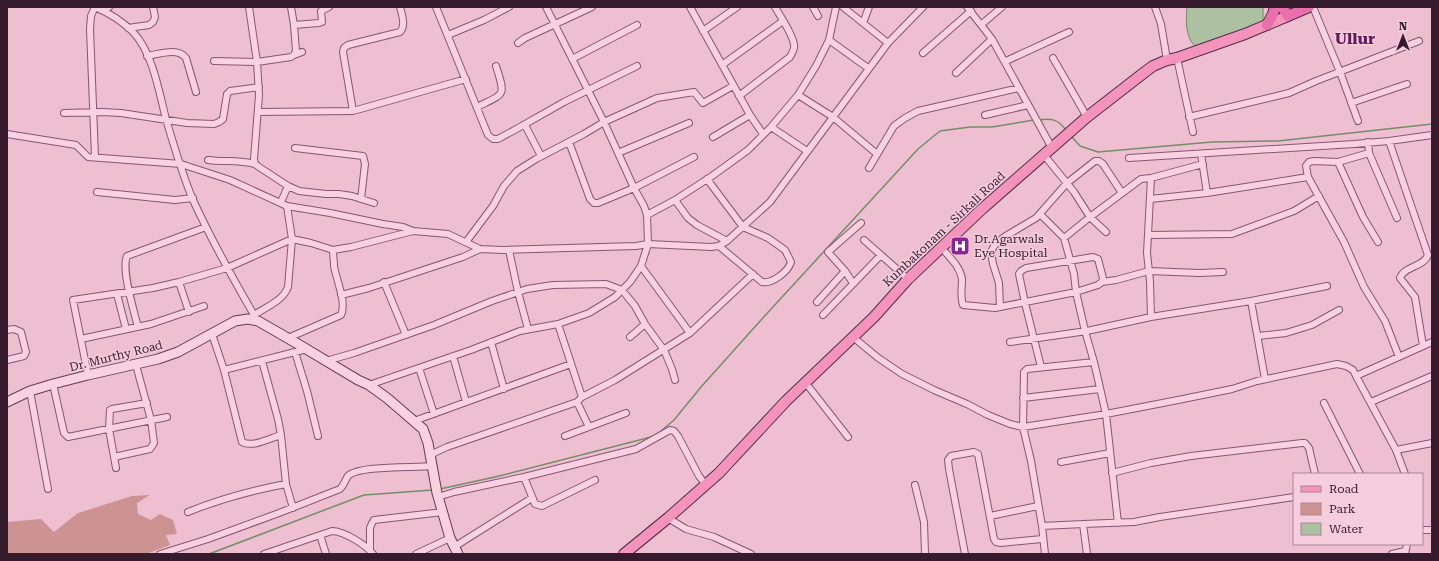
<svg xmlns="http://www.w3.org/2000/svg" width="1439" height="561" font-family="'Roboto Serif',serif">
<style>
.green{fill:#cc9392}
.water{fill:#adc0a1;stroke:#758d69}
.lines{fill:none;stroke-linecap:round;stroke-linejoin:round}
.stream{stroke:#758d69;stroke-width:1.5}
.minor-casing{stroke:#875672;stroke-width:8}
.secondary-casing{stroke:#683a56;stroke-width:11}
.primary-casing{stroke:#542b45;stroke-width:12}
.trunk-casing{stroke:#542b45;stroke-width:12}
.minor{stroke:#f9d1e1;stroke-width:6}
.secondary{stroke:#f9d1e1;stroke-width:9}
.primary{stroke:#f494bb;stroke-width:10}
.trunk{stroke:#ea70ac;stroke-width:10}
.labels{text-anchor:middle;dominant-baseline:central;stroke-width:3;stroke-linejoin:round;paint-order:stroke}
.street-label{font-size:12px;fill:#361b2c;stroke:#f6cddd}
.poi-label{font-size:12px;fill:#361b2c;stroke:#f6cddd;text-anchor:start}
.district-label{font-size:16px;font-weight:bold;fill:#631a5b;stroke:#f6cddd}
</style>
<rect width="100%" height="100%" fill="#eebed1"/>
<!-- green -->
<path class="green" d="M150,495L137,503L138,514L151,520L160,514L173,520L177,534L166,535L170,545L146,554H7V522L41,519L54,532L78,513L132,496Z"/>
<!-- water -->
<path class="water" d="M1187,7H1263V21L1207,45L1195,46C1185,37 1186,20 1187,7Z"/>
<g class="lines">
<!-- stream -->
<path class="stream" d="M1038,120C1051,118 1058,119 1066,130
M1071,136L1080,146L1098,152L1212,142L1278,141L1432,124
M440,489L495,477L655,436L674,420L701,387L761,320L918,149L940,131L970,127H992L1034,120
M209,554L364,495L433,490"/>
<!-- minor casing -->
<g class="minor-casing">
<path id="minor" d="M249,7L257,62L259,95L254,159L255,164L259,167L288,186L281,202
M436,7L488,135L493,139H498L520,127L564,102L637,66
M690,7L750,115L763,134
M813,7L818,16
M843,7L888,43
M967,7L992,39L1052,148
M1155,7L1161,24L1167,60
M1313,7L1340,72L1358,121
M102,10L109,7
M863,23L869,7
M982,24L1002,7
M294,25L319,23L322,22L321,11L329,7
M128,28L149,25L153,22L155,17L153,7
M703,31L737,7
M448,35L484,20L509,7
M829,40L868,68
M518,43L525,38L592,7
M923,53L971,11
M294,55L302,52
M147,56C159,54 178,47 186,58L196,92
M1053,58L1087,117
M1177,58L1193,132
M572,59L637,25
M214,61L257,62L291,57L294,55L296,51L294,25L291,7
M1006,61L1069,32
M722,65L783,21
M956,73L992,39
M798,95L833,117L877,154
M739,96L790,57C792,53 795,49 794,45C793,34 780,16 775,7
M1351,103L1407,84
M477,107C505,93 506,97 496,66
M353,111L343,52L344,48L348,45L400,32C406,26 402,15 400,7
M258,112L353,111L466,79
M64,113L102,112L121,113L187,123L214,124L219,122L223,119L227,94L230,91L259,87
M985,115L1028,105
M1189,117L1289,93L1316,81L1419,41
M525,125L541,156
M771,127L807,151
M7,134L76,145L88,157L181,164L230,180L287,206L330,213L383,224L403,227L413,231L448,234L480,249L503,250L636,246L648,244L711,247L719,246L727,241L770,202L888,43L923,7
M713,137L750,115
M1389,141L1428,255C1424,267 1404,266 1400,278L1415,297L1423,346
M569,142L590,199L594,203H598L634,188L694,157
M1368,142L1369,153L1338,162L1314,161L1309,162L1306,166L1308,177L1344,242L1364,287L1385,321L1399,357
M295,148L363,156L365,164L361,199
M618,153L689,123
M1369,153L1397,218
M1201,154L1207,193
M1044,155L1074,192L1090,217L1106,232
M95,157L90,29L91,16L95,7C109,13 122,21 133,32C153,53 159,92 166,119C174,146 182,174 193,200C211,239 232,277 254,315L251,319
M1129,158L1354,144L1389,141L1432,135
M208,160C224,162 239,160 255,164
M1338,162L1363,217L1378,242
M869,168L894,126L905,118L918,111L1019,88
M707,179L743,227L768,238L785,250L791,262C788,272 772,284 762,282L719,246
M288,186L299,191L326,194H339L352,196L374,203
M97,192L175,200L193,198
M1150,199L1207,193L1308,177
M675,200L688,218L697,225L727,241
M1040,214L1064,238L1074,274L1076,292L1085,331L1094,362L1106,414L1118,523
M647,215L675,200L712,176L748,150L771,127L798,95L816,66L829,40L836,7
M1148,235L1232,234L1294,211L1319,196
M1064,238L1090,217L1141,179L1151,178L1203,164
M864,240L908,279
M466,242L493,206L504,186L517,171L536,159L584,134L604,122L657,98L694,92L703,103L733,86
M941,247C949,257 960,266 962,279C962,288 960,297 963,305L995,308L1000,307L1076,292L1098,285L1102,282L1103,278L1098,259L1093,257L1026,268L1021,271L1019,274L1025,303L1041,367
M509,250L518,292L528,329
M641,266L690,333
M845,271L828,252L861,223
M179,282L189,312
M384,282L406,335
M1102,282L1116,280L1149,271L1199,273L1223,272
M117,294L126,329
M341,295L369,288L463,257L480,249
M1251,301L1265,379
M817,302L845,271L853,283
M1000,307L999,283L993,264L991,252L994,246L1004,237L1036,218L1067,183L1095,161H1099L1103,164L1122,193
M254,315C266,307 283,301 288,287L292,239L287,206
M823,315L881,255
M1151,317L1150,281L1147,253L1151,178
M558,324L582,397
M138,327C134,311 121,270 127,256L206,227
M7,330L14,329L21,332L26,352L24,356L7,360
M212,334L224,370L242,442C253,448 270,438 281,435
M1258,336L1286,333L1312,325L1339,310
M630,337L645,324
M853,337L877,357L902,374L934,390L967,404L988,415L1010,424L1023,427L1106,414L1178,400L1232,389L1257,381L1337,364L1346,366L1353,370L1356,376L1396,450L1405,474
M288,338L341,315C347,303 336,279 334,266C334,261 333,255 333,250
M81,339L151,324L204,306
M491,342L504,389
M1010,342L1087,331L1151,317L1251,301L1327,286
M295,352L307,391L318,436
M453,356L466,402
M262,361L278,419L281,435L286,484L293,508
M326,361L354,353L434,325L492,301L527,289L553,285L606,284L622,290L635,306L645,324L664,350L672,369L675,380
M419,368L434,414
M224,370L307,349
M88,375L73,300L153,288L179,282L227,268L292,239L311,243L333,250L351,247L413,231
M1356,376L1432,342
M805,382L848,437
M53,384L64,433L68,437L167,417
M369,385L471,350L520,331L558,324L589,313L615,297L630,282L641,266L648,244L647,215L644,206L634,188L604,122L546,7
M30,391L48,489
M1023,398L1100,389
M577,402L589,427
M1371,402L1432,376
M1324,403L1360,474
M414,421L571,364
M565,436L626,413
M1396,450L1432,443
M430,455L447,447L577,402L582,397L615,380L690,333L753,274
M114,457L150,449L154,443L151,420L136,365
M1061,462L1110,453
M116,468L109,429L110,410L112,409L147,403
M1112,473L1151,463L1191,456L1302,443H1305L1309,448L1315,474
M524,477L535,504L542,506L595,480
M915,485L924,522L925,554
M438,497L454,492L524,477L636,449L670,430L674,431L678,436L699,476L706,485
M188,512C220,499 253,490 286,484
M990,516L1038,506
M668,518L686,529L714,537L751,554
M374,520L443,512
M1042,526L1083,524
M1422,530H1432
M320,535L326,554
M454,547L532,498
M370,550V528L372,523
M160,554L208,539L279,513L340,489C345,484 345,480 348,476C358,465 416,468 432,466
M264,554L332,531C344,531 366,545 373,554
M416,554L450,538
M965,554L949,469L948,460L951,456L974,452L978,454L994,539L996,542L1001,543L1042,539
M1045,554L1042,526L1031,461L1023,427L1024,372L1027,369L1094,362
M1087,554L1083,524L1134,522L1160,517L1294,497
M1392,554L1405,551
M1405,554L1407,544"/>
</g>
<!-- secondary casing -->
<g class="secondary-casing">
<path id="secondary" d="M7,402L30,391L53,384L88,375L158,359L178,352L235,321L248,319L258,321L298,344L358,380L369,385L387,398L423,429L428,443L437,493L450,538L458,554"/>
</g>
<!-- primary casing -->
<g class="primary-casing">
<path id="primary" d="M624,554L668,518L719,473L786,401L874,317L908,279L982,209L1087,117L1141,75L1153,66L1167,60L1177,58L1245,34L1288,16"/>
</g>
<!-- trunk casing -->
<g class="trunk-casing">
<path id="trunk" d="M1282,7L1288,16L1309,7
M1267,25L1273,14L1275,7"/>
</g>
<!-- minor -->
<use href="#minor" class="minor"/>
<!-- secondary -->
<use href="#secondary" class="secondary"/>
<!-- primary -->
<use href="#primary" class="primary"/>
<!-- trunk -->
<use href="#trunk" class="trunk"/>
</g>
<!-- icons -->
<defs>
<g id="hospital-square" transform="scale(1)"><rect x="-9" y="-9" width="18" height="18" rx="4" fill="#8b2597" stroke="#f6cddd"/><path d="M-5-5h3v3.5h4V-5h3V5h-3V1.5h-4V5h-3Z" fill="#fff"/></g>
</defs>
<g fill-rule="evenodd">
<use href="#hospital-square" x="960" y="246"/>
</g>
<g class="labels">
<!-- street labels -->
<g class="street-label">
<text transform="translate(944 229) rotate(-43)">Kumbakonam - Sirkali Road</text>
<text transform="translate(116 356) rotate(-14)">Dr. Murthy Road</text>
</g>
<!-- poi labels -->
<g class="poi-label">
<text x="974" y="239">Dr.Agarwals<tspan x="974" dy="14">Eye Hospital</tspan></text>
</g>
<!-- district labels -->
<g class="district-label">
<text x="1355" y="38">Ullur</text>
</g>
</g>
<!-- border -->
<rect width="1439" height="561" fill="none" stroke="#361b2c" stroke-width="16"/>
<!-- legend -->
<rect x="1293" y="473" width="130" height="72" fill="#f6cddd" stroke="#a98696"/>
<rect x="1301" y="486" width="20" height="6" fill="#f494bb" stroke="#a98696"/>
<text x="1329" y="493" font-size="12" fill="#361b2c">Road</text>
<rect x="1301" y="503" width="20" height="12" fill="#cc9392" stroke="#a98696"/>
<text x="1329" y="513" font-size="12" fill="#361b2c">Park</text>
<rect x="1301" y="523" width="20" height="12" fill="#adc0a1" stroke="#a98696"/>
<text x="1329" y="533" font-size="12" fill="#361b2c">Water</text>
<!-- north arrow -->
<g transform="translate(1403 36)" stroke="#f6cddd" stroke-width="3" paint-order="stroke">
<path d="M0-3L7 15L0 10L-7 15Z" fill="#361b2c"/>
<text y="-6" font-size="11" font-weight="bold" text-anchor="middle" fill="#361b2c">N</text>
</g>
</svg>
